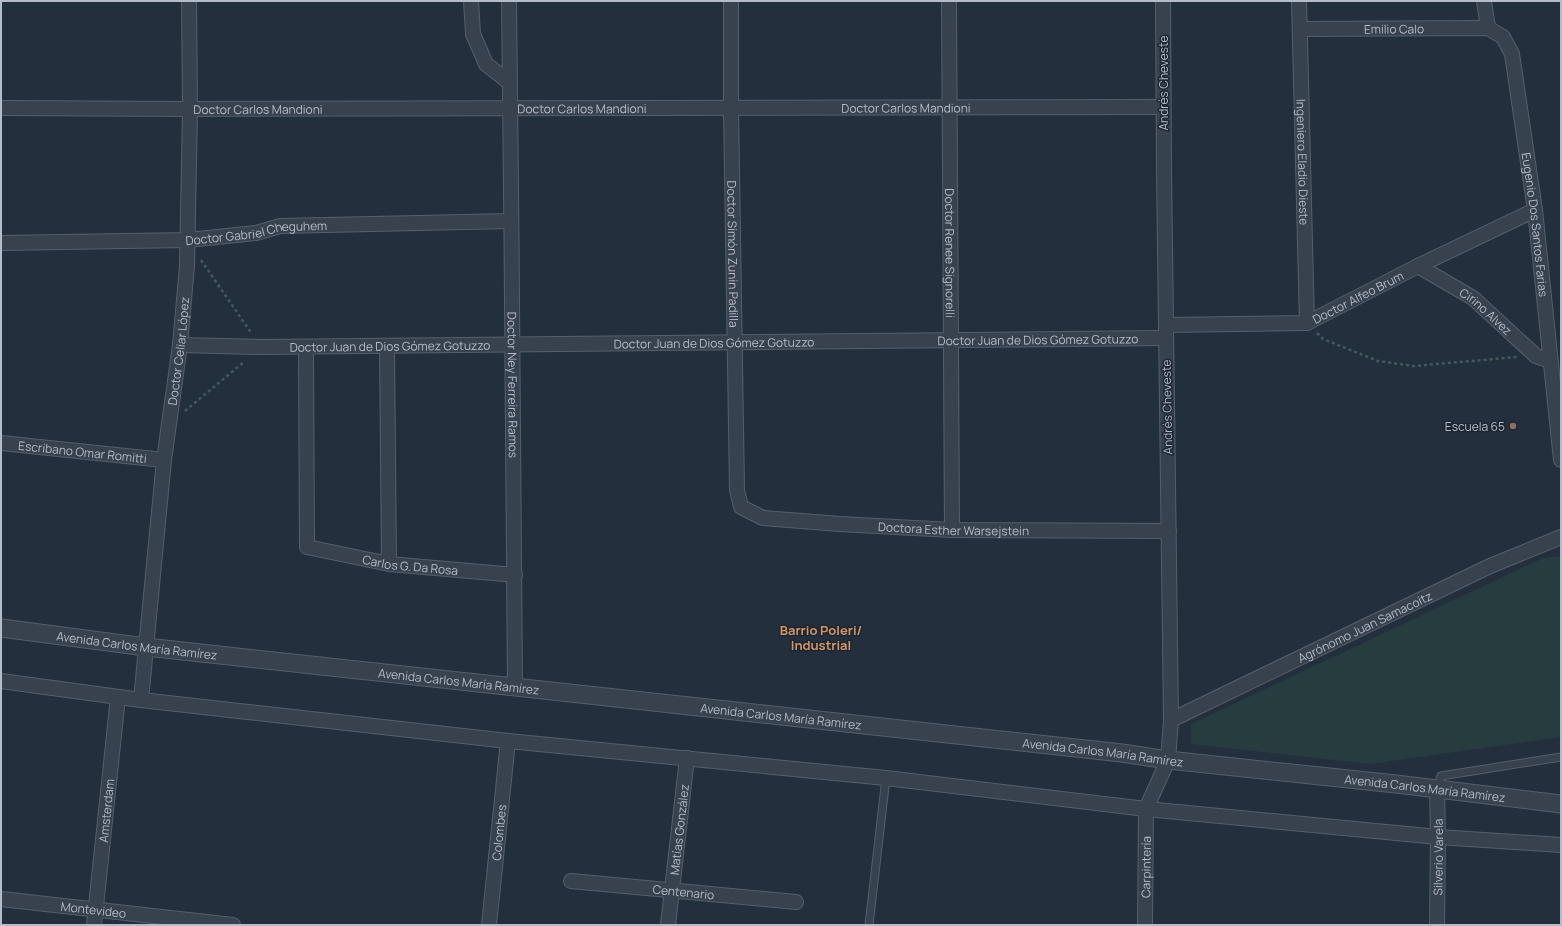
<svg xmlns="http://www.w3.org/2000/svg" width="1562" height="926" font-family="Manrope,sans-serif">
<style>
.green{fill:#263c3f}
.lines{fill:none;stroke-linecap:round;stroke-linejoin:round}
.service-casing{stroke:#565f6c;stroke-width:9}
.minor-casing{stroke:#565f6c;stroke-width:16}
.tertiary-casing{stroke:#565f6c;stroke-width:19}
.path{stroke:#44595c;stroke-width:2.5;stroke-dasharray:3 3;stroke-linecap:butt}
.service{stroke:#38414e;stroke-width:7}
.minor{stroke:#38414e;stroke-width:14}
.tertiary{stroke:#38414e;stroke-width:17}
.education-dot{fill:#8d6e63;stroke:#1d2633;stroke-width:1.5}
.labels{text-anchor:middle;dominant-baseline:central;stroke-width:3;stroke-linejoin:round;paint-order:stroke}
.street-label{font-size:12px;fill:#b4bcc9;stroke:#1d2633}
.poi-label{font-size:12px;fill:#b4bcc9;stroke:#1d2633;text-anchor:end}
.neighbourhood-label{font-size:13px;font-weight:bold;fill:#d59563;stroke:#1d2633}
</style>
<rect width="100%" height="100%" fill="#242f3e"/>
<!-- green -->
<path class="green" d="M1561,556V737L1370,764L1191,744V724L1543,558Z"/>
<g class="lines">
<!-- service casing -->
<g class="service-casing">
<path id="service" d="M1437,789L1441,776L1561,757
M869,925L886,778"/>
</g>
<!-- minor casing -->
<g class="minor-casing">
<g id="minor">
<path d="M471,1L473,34L486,64L510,83"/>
<path id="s1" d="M509,1C511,230 515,459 515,688"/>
<path id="s2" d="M731,1V108L737,490L741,507L763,518L840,524L952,530L1169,531"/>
<path id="s3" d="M949,1L952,530"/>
<path id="s4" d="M1299,1L1307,323"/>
<path d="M1484,1L1488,28"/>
<path id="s5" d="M1300,29L1488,28L1503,37L1512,54L1535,210L1561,460"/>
<path id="s6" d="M1,108L190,109L1163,107"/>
<path id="s7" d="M1,243L188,240L256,233L280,226L511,221"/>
<path id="s8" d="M1418,266L1473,298L1536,356L1550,361"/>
<path id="s9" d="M1166,325L1307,323L1418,266L1535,210"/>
<path id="s10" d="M180,345L261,347L1166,338"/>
<path d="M387,346L389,564"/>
<path id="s11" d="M306,347L307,547L389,564L515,575"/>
<path id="s12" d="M1,443L164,460"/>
<path d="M1,681L141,700L508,741L886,778L1146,809L1438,837L1561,845"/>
<path id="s13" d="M141,700L164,460L180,345L187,266L190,109L189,1"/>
<path id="s14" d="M1171,720L1490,566L1561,537"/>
<path id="s15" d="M571,881L796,902"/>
<path id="s16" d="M1,899L233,925"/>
<path id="s17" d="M94,925L118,697"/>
<path id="s18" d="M489,925L508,741"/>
<path id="s19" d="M668,925L687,758"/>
<path id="s20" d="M1145,925L1146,809L1168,760L1171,720L1164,168L1163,1"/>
<path id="s21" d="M1437,925L1438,837L1437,789"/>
</g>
</g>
<!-- tertiary casing -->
<g class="tertiary-casing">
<g id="tertiary">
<path id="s22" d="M1,628L146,647L1122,753L1168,760L1396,784L1561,804"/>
</g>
</g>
<!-- path -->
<path class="path" d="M201,260L252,334
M1317,333L1323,339L1378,361L1414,366L1517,357
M185,411L245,361"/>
<!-- service -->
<use href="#service" class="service"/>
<!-- minor -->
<use href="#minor" class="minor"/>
<!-- tertiary -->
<use href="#tertiary" class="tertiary"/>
</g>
<!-- markers -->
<circle class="education-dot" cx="1513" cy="426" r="4"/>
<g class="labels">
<!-- street labels -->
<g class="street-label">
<text stroke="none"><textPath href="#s5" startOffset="94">Emilio Calo</textPath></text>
<text transform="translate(1163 83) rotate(-90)">Andrés Cheveste</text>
<text stroke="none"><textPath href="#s6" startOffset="905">Doctor Carlos Mandioni</textPath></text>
<text stroke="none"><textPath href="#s6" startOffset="581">Doctor Carlos Mandioni</textPath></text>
<text stroke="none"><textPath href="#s6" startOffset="257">Doctor Carlos Mandioni</textPath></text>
<text stroke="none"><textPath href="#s4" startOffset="161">Ingeniero Eladio Dieste</textPath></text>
<text stroke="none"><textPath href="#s5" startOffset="397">Eugenio Dos Santos Farias</textPath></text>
<text stroke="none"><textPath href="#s7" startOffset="256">Doctor Gabriel Cheguhem</textPath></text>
<text stroke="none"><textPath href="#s3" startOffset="252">Doctor Renee Signorelli</textPath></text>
<text stroke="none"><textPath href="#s2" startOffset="253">Doctor Simón Zunin Padilla</textPath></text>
<text stroke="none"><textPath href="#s9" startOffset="198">Doctor Alfeo Brum</textPath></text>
<text stroke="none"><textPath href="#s8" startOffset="82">Cirino Alvez</textPath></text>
<text stroke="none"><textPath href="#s10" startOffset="858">Doctor Juan de Dios Gómez Gotuzzo</textPath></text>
<text stroke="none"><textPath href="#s10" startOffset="534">Doctor Juan de Dios Gómez Gotuzzo</textPath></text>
<text stroke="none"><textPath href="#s10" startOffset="210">Doctor Juan de Dios Gómez Gotuzzo</textPath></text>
<text stroke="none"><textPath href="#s13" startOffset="351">Doctor Celiar López</textPath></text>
<text stroke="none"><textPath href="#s1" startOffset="384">Doctor Ney Ferreira Ramos</textPath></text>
<text transform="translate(1167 407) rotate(-91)">Andrés Cheveste</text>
<text stroke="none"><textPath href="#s12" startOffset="82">Escribano Omar Romitti</textPath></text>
<text stroke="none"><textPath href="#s2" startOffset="722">Doctora Esther Warsejstein</textPath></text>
<text stroke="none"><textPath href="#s11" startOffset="305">Carlos G. Da Rosa</textPath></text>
<text stroke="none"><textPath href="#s14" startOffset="215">Agrónomo Juan Samacoitz</textPath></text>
<text stroke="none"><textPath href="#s22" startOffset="137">Avenida Carlos María Ramírez</textPath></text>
<text stroke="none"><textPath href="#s22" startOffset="461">Avenida Carlos María Ramírez</textPath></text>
<text stroke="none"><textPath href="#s22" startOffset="785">Avenida Carlos María Ramírez</textPath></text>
<text stroke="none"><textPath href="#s22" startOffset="1109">Avenida Carlos María Ramírez</textPath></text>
<text stroke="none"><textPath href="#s22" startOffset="1433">Avenida Carlos María Ramírez</textPath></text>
<text stroke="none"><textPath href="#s17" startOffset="115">Amsterdam</textPath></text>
<text stroke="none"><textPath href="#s19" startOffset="96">Matías González</textPath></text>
<text stroke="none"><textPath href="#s18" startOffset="93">Colombes</textPath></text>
<text stroke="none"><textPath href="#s21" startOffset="68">Silverio Varela</textPath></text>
<text stroke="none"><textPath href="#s20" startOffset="58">Carpintería</textPath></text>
<text stroke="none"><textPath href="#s15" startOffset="113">Centenario</textPath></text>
<text stroke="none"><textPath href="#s16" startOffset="93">Montevideo</textPath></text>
</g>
<!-- poi labels -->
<g class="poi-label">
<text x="1505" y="426">Escuela 65</text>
</g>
<!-- neighbourhood labels -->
<g class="neighbourhood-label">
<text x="821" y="630">Barrio Poleri/<tspan x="821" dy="15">Industrial</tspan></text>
</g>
</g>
<!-- border -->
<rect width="1562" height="926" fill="none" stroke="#b4bcc9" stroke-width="4"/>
</svg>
